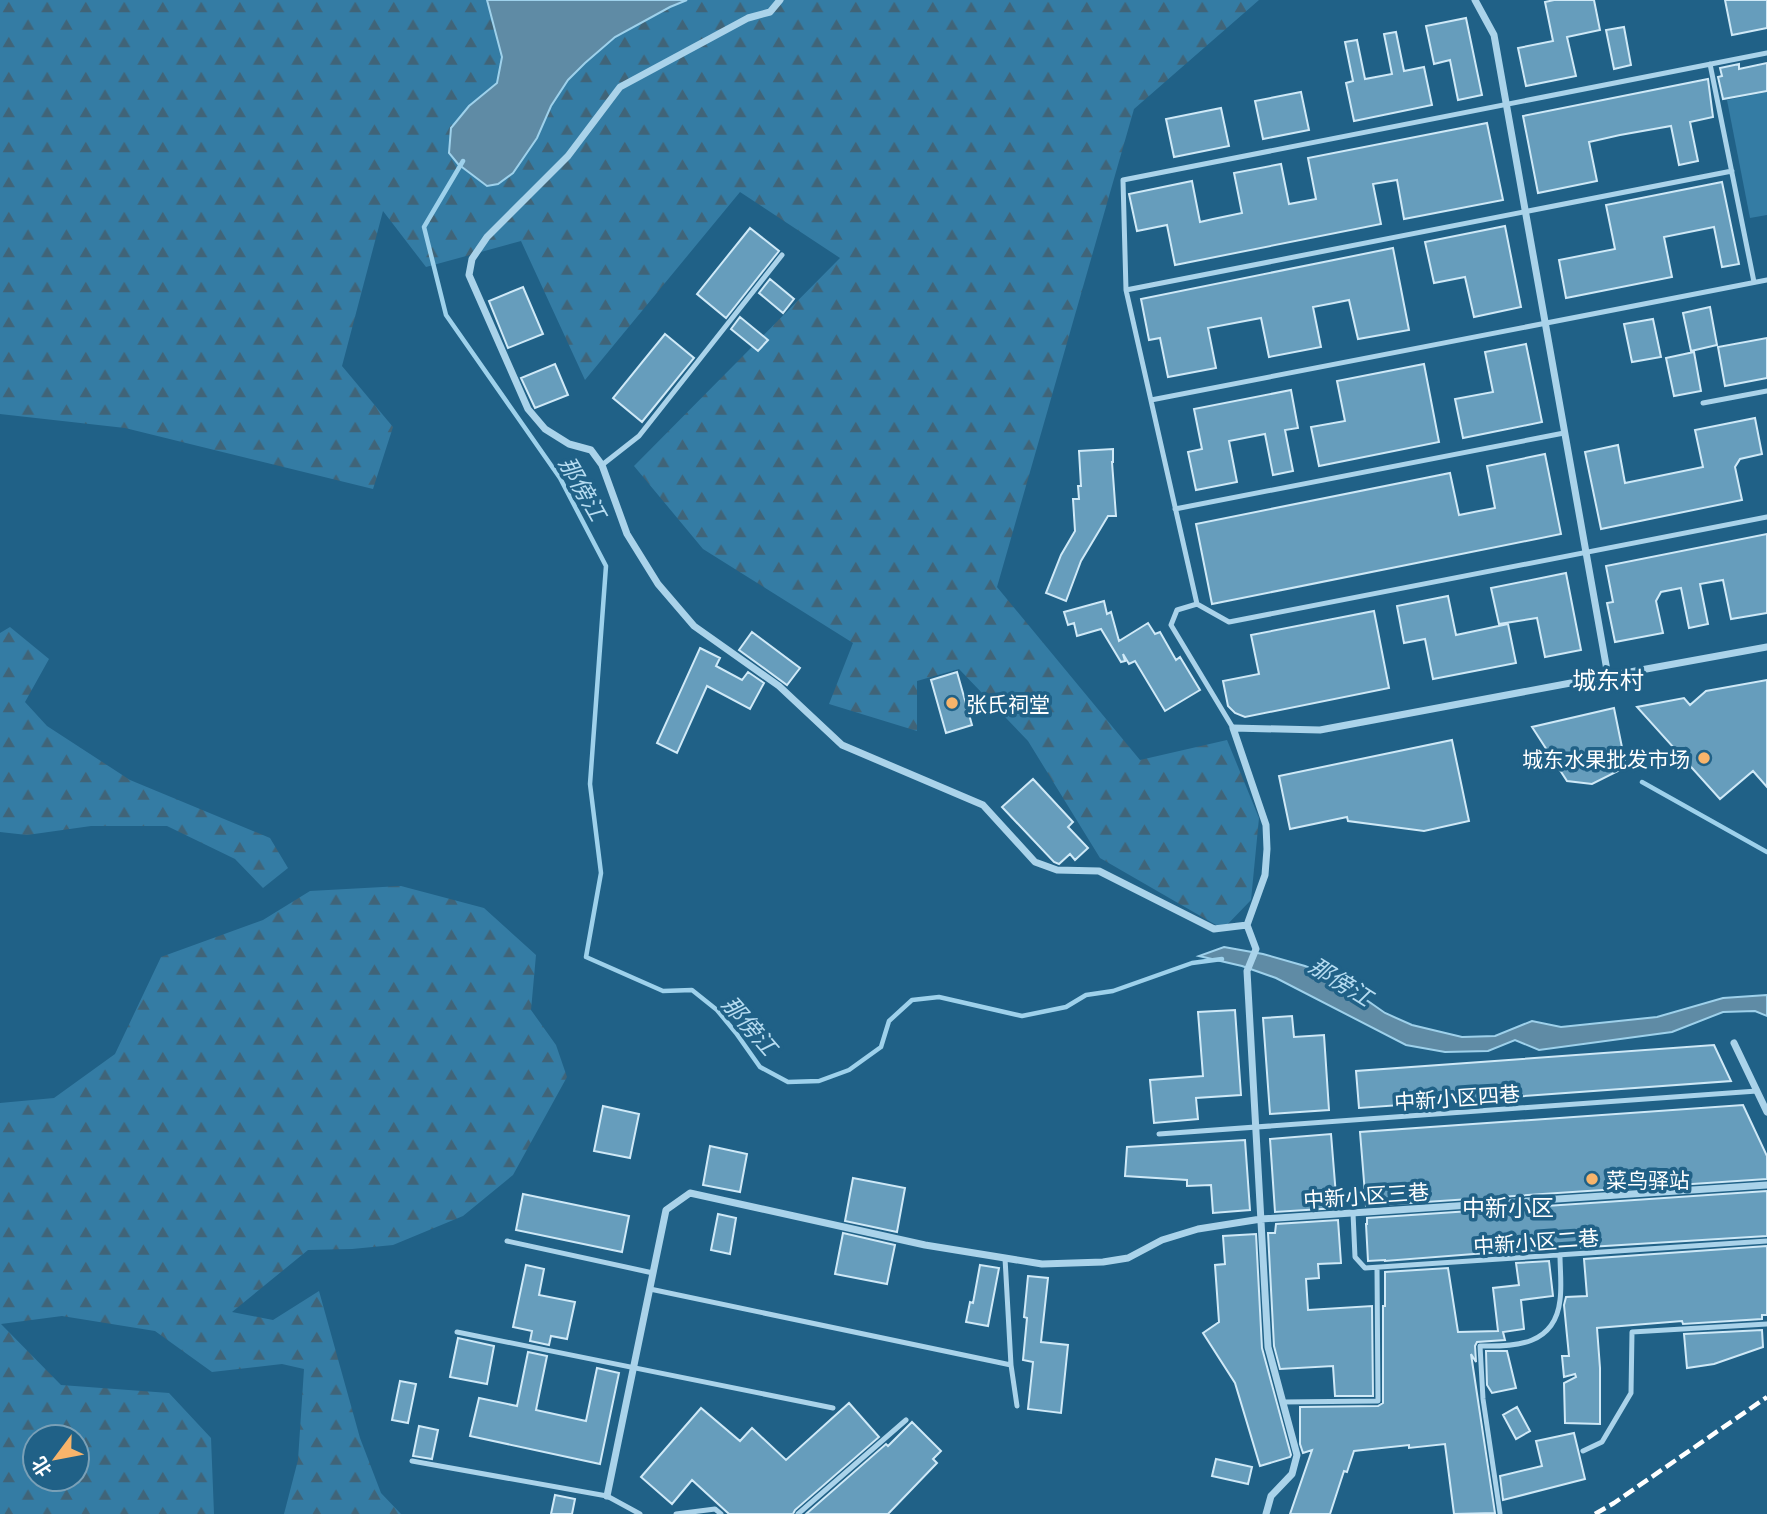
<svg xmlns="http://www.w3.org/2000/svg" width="1767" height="1514" font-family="Lato,'Noto Sans SC',sans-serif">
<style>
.forest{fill:url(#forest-firs);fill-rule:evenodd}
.garden{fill:#347ca4}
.water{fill:#5f8ba5;stroke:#9ed1eb;stroke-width:2}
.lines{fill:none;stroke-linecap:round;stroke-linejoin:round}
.stream{stroke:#9ed1eb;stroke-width:4.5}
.building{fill:#669dbc;stroke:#cfe9f7;stroke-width:2}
.service{stroke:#aad3ea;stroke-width:5}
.minor{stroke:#aad3ea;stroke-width:7}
.rail{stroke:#fff;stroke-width:4.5;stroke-dasharray:12 5;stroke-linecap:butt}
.poi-dot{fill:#f7b46b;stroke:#206187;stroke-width:2.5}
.labels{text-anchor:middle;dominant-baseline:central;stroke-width:7;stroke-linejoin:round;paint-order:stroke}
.poi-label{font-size:21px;fill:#fff;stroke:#206187;text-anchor:start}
.street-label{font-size:21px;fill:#fff;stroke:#206187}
.water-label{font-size:23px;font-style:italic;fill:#b6dcf1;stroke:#206187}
.neighbourhood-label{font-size:23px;fill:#fff;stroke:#206187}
.quarter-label{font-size:24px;fill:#fff;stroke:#206187}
</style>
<defs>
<pattern id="forest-firs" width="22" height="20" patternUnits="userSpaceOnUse" patternTransform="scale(1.75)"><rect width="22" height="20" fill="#347ca4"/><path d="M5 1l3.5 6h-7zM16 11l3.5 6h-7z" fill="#406478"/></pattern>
</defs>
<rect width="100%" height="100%" fill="#206187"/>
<!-- forest -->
<path class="forest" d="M0,0H1259L1134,109L997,587L1140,760L1227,740L1259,818L1251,900L1223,929L1100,858L1028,741L959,669L917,681V731L829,704L853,643L703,549L634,466L840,258L740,192L585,380L521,241L426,267L383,211L342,366L393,427L373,489L125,428L0,414Z
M10,627L49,659L25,702L47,726L130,780L270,838L288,868L263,888L235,859L167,826H91L27,835L0,832V633Z
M401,886L484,908L536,955L531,1010L556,1045L567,1077L513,1175L463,1216L393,1245L352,1249L308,1250L232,1312L273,1320L319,1291L360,1438L381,1493L401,1514H284L298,1460L304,1369L282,1364L212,1372L155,1331L62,1316L1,1324L61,1385L169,1393L211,1438L214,1514H0V1103L54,1098L115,1054L161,957L263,920L310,891ZM35,1437H77V1479H35Z"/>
<!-- garden -->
<path class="garden" d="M1767,92V215L1750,218L1727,100Z"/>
<!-- water -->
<path class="water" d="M487,0H687L670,7L615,37L585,63L568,80L551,106L537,138L513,173L498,184L487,186L458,164L449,153L451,128L469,106L497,83L502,57Z
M1224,947L1263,954L1305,966L1335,978L1385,1013L1412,1025L1462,1037L1495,1036L1532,1021L1561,1027L1657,1017L1723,998L1767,995V1016L1755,1011L1723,1012L1672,1032L1539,1050L1515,1040L1488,1051L1445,1052L1406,1045L1276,978L1242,966L1199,956Z"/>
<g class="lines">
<!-- stream -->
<path class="stream" d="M463,161L424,227L446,315L560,478L606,566L590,784L601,873L586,957L663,991L692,990L717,1010L736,1033L760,1067L788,1082L819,1081L849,1070L881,1047L889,1021L912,1000L939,997L1022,1016L1066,1007L1086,995L1113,991L1192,963L1222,959
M1642,782L1767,852"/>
</g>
<!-- building -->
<path class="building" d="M1554,0H1594L1600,30L1567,37L1576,76L1526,86L1518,48L1553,41L1545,2Z
M1725,0H1767V28L1732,35Z
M1466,18L1482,95L1458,100L1450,60L1434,64L1426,26Z
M1624,27L1631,65L1614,69L1606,30Z
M1396,32L1404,71L1424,67L1432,105L1354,121L1346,83L1353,81L1345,42L1357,40L1365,79L1392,74L1384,34Z
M1767,63V91L1723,99L1718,77L1722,76L1720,68L1739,64V69Z
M1708,79L1713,117L1690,122L1698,161L1679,165L1671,126L1620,135L1589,142L1597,181L1538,193L1523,116Z
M1301,92L1309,130L1263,139L1255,101Z
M1221,108L1229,146L1174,157L1166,119Z
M1487,123L1503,200L1404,219L1397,180L1373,184L1381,224L1175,265L1167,225L1137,231L1129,194L1192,181L1200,222L1213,219L1242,213L1234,173L1281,164L1289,204L1316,199L1308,158Z
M1722,182L1739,264L1722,267L1714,227L1664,237L1672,277L1566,298L1559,260L1615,249L1606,205Z
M1505,226L1521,307L1474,317L1465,277L1434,283L1425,242Z
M750,228L779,251L726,318L697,294Z
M1393,248L1409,330L1358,339L1349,300L1334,303L1313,307L1321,347L1269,357L1261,318L1208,328L1216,368L1168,377L1160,338L1149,340L1141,299Z
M770,279L794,299L783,313L759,293Z
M523,287L543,334L508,348L489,301Z
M1710,307L1717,345L1691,351L1683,313Z
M740,317L768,340L758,351L731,329Z
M1653,319L1661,357L1632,362L1624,324Z
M665,334L694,358L642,422L613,398Z
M1767,338V378L1725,386L1718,347Z
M1526,344L1542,422L1463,438L1455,399L1493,392L1485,352Z
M1694,352L1701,391L1674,396L1666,358Z
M555,364L568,395L535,408L521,378Z
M1424,364L1439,442L1319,466L1311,427L1345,421L1337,381Z
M1291,390L1298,428L1285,430L1293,471L1273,475L1265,434L1229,441L1237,482L1196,490L1188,452L1202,449L1194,409Z
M1755,418L1762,454L1740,459L1735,467L1742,500L1601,529L1585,452L1618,445L1625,483L1703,467L1695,430Z
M1113,449V462H1112L1116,516H1108L1081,561L1066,601L1046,593L1061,555L1075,531L1073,499H1079L1078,486H1081L1079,451Z
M1545,454L1561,534L1212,604L1196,524L1450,473L1459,515L1479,511L1495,508L1487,466Z
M1767,534V613L1731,619L1723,580L1700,584L1708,624L1689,628L1681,588L1661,592L1656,601L1663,633L1615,642L1607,603L1613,602L1606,566Z
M1566,573L1581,650L1545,657L1537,618L1499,624L1491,588Z
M1448,596L1456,635L1508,624L1516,663L1433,679L1425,639L1404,643L1397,606Z
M1104,601L1107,614L1111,612L1119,641L1148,623L1155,634L1160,632L1176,660L1180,657L1200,690L1165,711L1135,661L1129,664L1123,654L1125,661L1121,662L1101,629L1077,636L1074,623L1068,625L1064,612Z
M1374,611L1389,688L1245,717L1235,713L1228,706L1223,681L1259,674L1251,635Z
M752,632L800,668L787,685L739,650Z
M700,648L720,658L716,666L742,680L748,672L764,683L750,709L707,686L677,753L657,743Z
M957,672L972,725L946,733L931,680Z
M1767,680V787L1753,771L1720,799L1637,707L1684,698L1690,705L1706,691Z
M1614,708L1626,767L1592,784L1567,781L1532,727Z
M1452,740L1469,821L1424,831L1348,821L1347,817L1290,829L1279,776Z
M1033,779L1073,822L1068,827L1088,848L1075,860L1070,854L1059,864L1054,862L1002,807Z
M1235,1010L1241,1095L1196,1098L1198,1119L1154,1123L1150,1080L1203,1076L1198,1012Z
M1292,1016L1294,1037L1324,1035L1329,1110L1270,1114L1263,1018Z
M1714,1045L1731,1081L1359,1108L1356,1071Z
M1743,1105L1767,1156V1179L1366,1206L1360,1132Z
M603,1106L639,1114L630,1158L594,1151Z
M1331,1134L1337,1208L1275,1212L1270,1139Z
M1245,1140L1250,1210L1213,1213L1211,1185L1187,1186V1180L1125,1176L1127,1147Z
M710,1146L747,1154L740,1192L703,1185Z
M853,1178L905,1188L897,1232L845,1221Z
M1767,1191V1236L1474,1254L1385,1261V1260L1368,1261L1366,1224H1367V1218Z
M523,1194L629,1216L622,1252L516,1230Z
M718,1214L736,1218L730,1254L711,1250Z
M1338,1220L1341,1263L1318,1264L1319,1278L1306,1279L1308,1310L1372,1306L1373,1396H1335L1333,1366L1280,1369L1274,1346L1268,1233H1275L1276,1224Z
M843,1233L895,1245L887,1284L835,1274Z
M1256,1234L1262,1348L1291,1455L1290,1457L1260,1466L1235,1383L1203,1333L1219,1322L1215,1265L1225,1264L1223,1236Z
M1767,1246V1315H1762V1319L1683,1324L1682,1321L1597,1328L1600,1368V1424L1565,1423L1564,1383L1576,1377L1575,1374L1564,1377L1562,1356H1569L1564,1305L1566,1297L1587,1296L1584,1259Z
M1549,1261L1553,1296L1521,1300L1524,1329L1503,1332L1505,1340L1477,1342L1475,1346L1476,1362L1471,1354L1495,1513L1454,1514L1445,1444L1409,1448V1445L1354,1451L1347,1472L1344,1471L1330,1514H1290L1312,1450L1303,1453L1300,1444V1407L1378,1406L1383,1403V1306H1385V1272L1448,1268L1458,1332L1498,1331L1493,1288L1519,1285L1516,1263Z
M526,1265L544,1269L539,1295L575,1302L567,1339L551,1336L549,1345L530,1341L532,1331L513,1327Z
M980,1265L999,1268L988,1326L966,1322L970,1302L973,1303Z
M1028,1276L1048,1278L1041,1342L1068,1345L1061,1413L1028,1409L1033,1362L1023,1360L1027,1318L1024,1317Z
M1762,1330L1763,1347L1714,1364L1687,1368L1684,1334Z
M458,1338L494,1346L487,1384L450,1377Z
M1486,1351H1507L1516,1388L1492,1393L1487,1385Z
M528,1352L547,1356L536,1410L586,1421L597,1368L619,1373L600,1464L470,1436L479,1398L517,1406Z
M400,1381L416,1384L408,1423L392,1420Z
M849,1403L879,1437L795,1510L793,1514H729L692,1480L672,1504L641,1477L701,1408L740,1441L752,1428L786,1460Z
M1517,1407L1530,1431L1516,1439L1503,1415Z
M912,1422L941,1451L933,1459L937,1463L888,1514H806L886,1444L888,1446Z
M419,1426L438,1430L432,1459L413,1456Z
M1574,1433L1585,1479L1503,1500L1500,1476L1542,1466L1536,1441Z
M1216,1459L1252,1467L1248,1484L1212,1476Z
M555,1495L575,1499L572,1514H551Z"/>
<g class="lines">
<!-- service -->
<path class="service" d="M1710,64L1754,282
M1126,290L1732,171
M1151,400L1767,280
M1703,403L1767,391
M602,465L639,436L782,255
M1175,509L1564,433
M1197,604L1126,290L1123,180L1767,53
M1233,728L1171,625L1177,610L1197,604L1229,622L1767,517
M1159,1134L1757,1091
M1353,1213L1355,1257L1365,1268L1767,1241
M507,1241L653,1273
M1005,1258L1011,1365L1017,1406
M650,1289L1011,1365
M457,1332L833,1408
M1283,1402L1378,1401L1377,1268
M1583,1451L1602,1442L1631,1393L1632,1332L1767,1324
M412,1461L607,1496L640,1514
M1500,1513L1483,1399L1480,1346C1516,1347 1555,1345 1560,1300C1562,1285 1560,1270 1560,1255
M676,1514L715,1509L721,1514
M798,1514L906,1420"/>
<!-- minor -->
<path class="minor" d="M780,0L770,12L748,18L620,87L568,156L487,237L472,259L469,275L528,409L545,429L569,444L591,450L602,465L627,534L658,584L694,626L779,686L842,745L983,805L1035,862L1057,870L1099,871L1214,929L1247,925
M1475,0L1494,35L1608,676L1767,647
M1734,1043L1767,1112
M607,1496L666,1210L690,1193L925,1245L1042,1264L1103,1262L1128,1258L1162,1240L1198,1229L1261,1219L1767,1185
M1266,1514L1271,1496L1292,1474L1297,1455L1268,1347L1247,971L1256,949L1247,925L1265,875L1267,849L1266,825L1233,728L1320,730L1608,676"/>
<!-- rail -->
<path class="rail" d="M1595,1514L1614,1503L1767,1397"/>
</g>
<!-- markers -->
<g class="poi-dot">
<circle cx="952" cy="703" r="7"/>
<circle cx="1704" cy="758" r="7"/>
<circle cx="1592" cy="1179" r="7"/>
</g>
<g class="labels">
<!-- poi labels -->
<g class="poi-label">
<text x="966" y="703">张氏祠堂</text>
<text x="1690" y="758" text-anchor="end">城东水果批发市场</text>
<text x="1606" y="1179">菜鸟驿站</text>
</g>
<!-- street labels -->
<g class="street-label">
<text transform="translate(1457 1097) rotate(-4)">中新小区四巷</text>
<text transform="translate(1366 1195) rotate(-4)">中新小区三巷</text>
<text transform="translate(1536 1241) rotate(-4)">中新小区二巷</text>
</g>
<!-- water labels -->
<g class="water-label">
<text transform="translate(583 488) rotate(60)">那傍江</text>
<text transform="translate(1341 981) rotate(32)">那傍江</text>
<text transform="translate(750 1025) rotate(49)">那傍江</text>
</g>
<!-- neighbourhood labels -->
<g class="neighbourhood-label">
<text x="1508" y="1207">中新小区</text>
</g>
<!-- quarter labels -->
<g class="quarter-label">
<text x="1608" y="679">城东村</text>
</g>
</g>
<!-- north arrow -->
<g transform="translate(56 1458) rotate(238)"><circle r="33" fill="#206187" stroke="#79a0b7" stroke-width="2"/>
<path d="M0-5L12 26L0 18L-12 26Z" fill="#f7b46b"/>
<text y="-10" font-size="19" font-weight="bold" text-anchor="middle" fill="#ffffff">北</text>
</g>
</svg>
